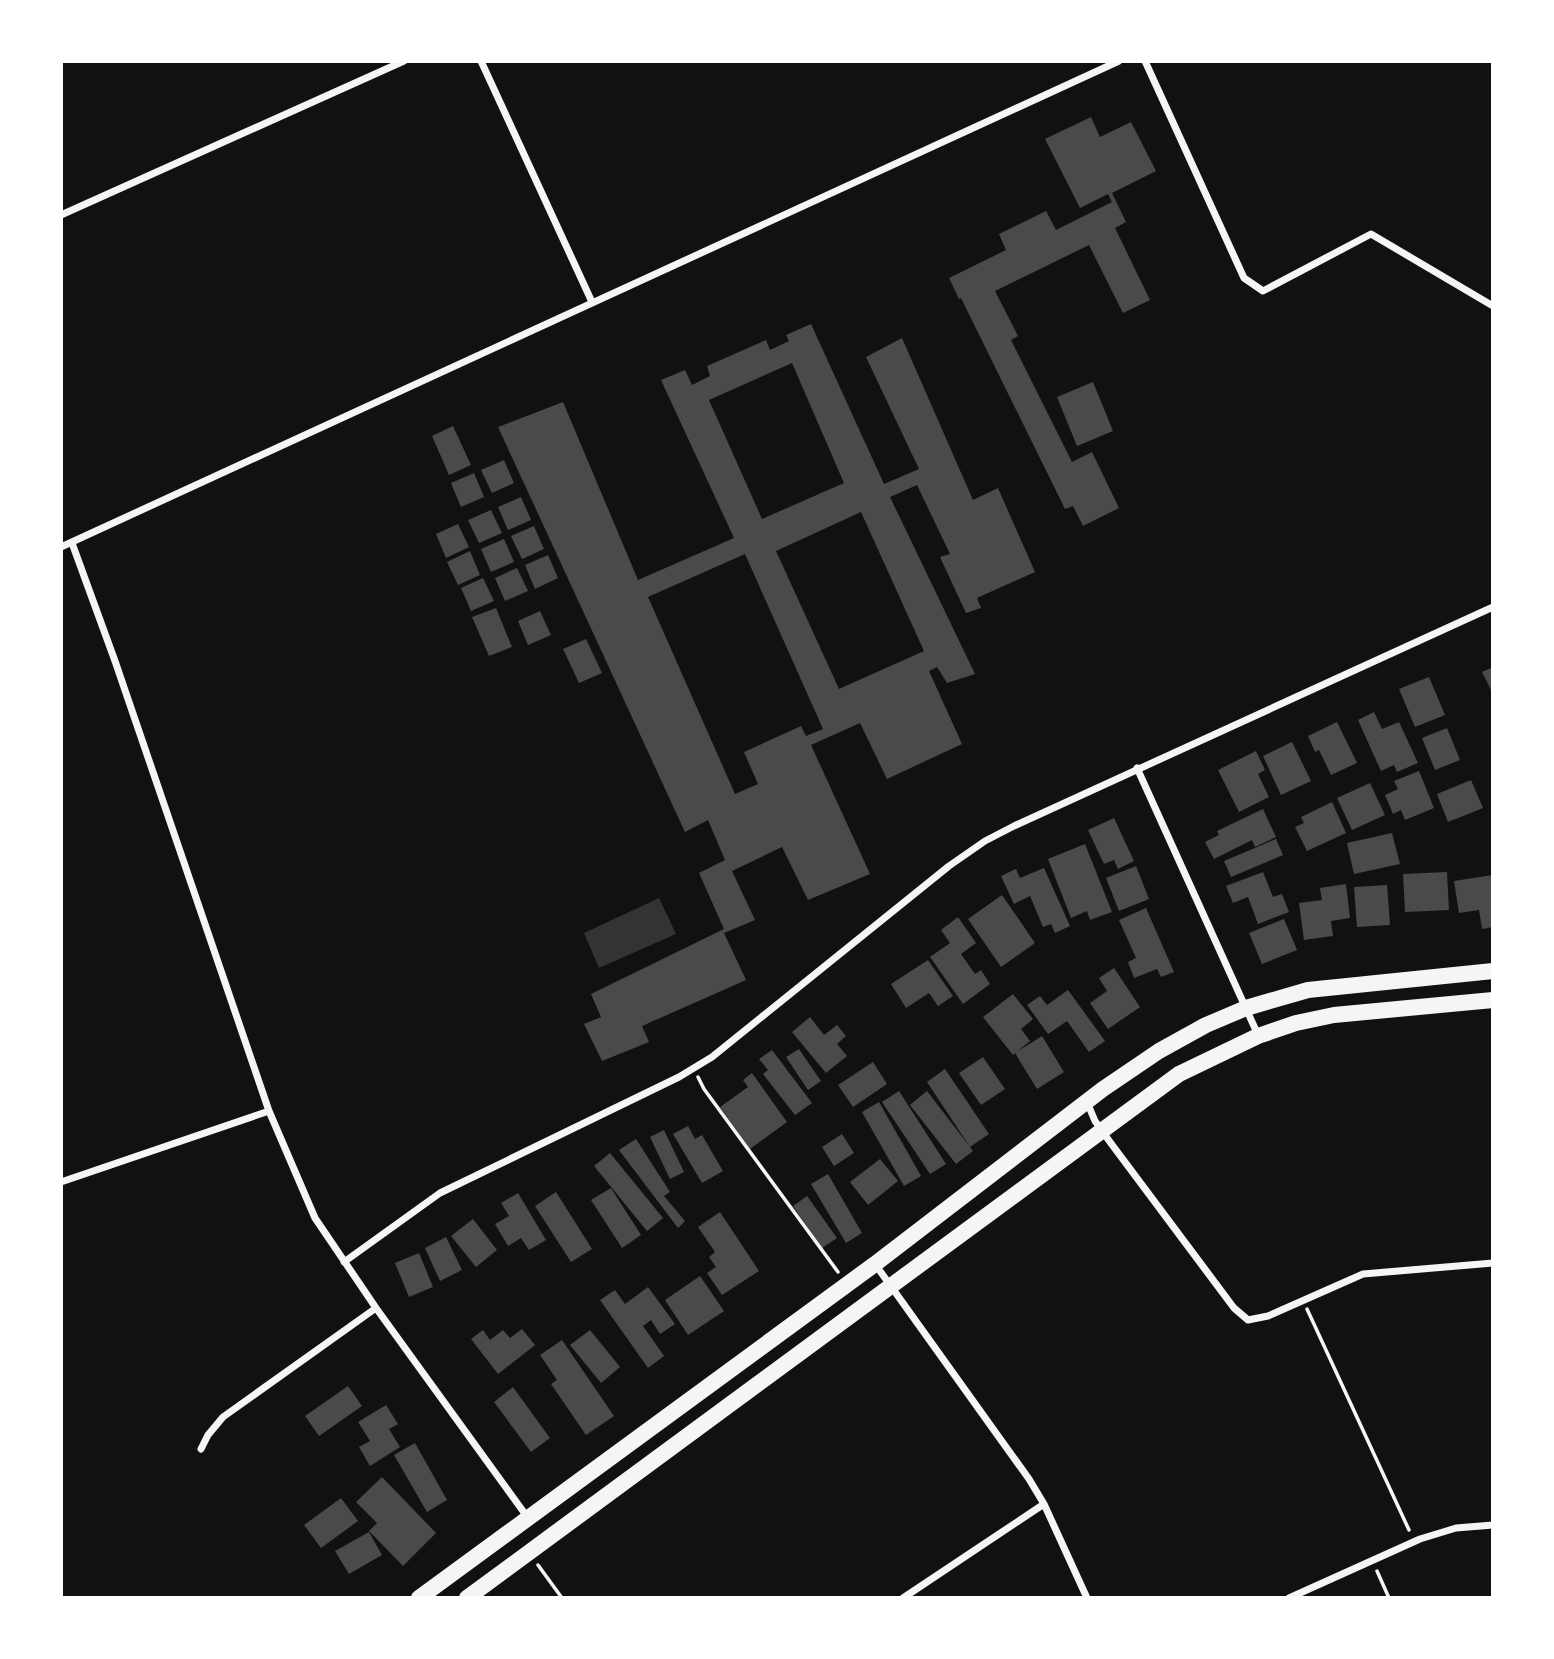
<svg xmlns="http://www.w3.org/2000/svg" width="1554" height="1659" font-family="'Sofia Sans Condensed',sans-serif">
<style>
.water{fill:#333}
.building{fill:#4a4a4a;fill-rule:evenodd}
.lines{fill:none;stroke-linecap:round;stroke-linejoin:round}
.path{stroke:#f5f5f5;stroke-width:3.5}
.minor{stroke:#f5f5f5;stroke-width:7}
.trunk{stroke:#f5f5f5;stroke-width:16}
</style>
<rect width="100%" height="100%" fill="#111"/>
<!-- water -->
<path class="water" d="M659,898L676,934L599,968L584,933Z"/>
<!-- building -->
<path class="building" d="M1091,117L1100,137L1131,122L1156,171L1112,193L1126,222L1115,228L1150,300L1123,313L1089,245L995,291L1018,336L1011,340L1072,462L1092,452L1119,508L1083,526L1073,506L1065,509L961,298L959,299L949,278L1006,250L999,234L1046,211L1056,230L1112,202L1108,194L1080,208L1045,139Z
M811,324L884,484L919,469L866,357L902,338L973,500L998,488L1035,572L977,598L981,608L966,613L940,557L950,554L917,485L890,497L975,674L947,683L937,667L929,671L962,744L887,779L860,723L811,745L870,874L808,900L782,847L732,871L755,920L724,933L746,980L642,1026L649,1042L602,1061L584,1024L601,1017L591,994L724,929L699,873L725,860L708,820L685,832L498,427L563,402L638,580L734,538L661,380L685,370L692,385L710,376L707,366L766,340L770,350L789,341L786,335ZM792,363L844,483L762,519L709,400ZM861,512L924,651L839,689L776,551ZM745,554L823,729L806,736L801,726L744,752L758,784L735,794L648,597Z
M1093,382L1113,431L1077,446L1057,397Z
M453,426L471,465L449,475L432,436Z
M504,460L514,483L492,493L481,470Z
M474,473L484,497L461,507L451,483Z
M521,497L531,520L508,530L498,507Z
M491,510L502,533L479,543L468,520Z
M458,524L469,547L446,558L436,534Z
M534,526L544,549L522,559L511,536Z
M504,539L514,562L491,572L481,549Z
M470,551L480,575L458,585L447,562Z
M548,555L558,578L535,589L525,565Z
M517,568L528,591L505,601L495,578Z
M483,578L494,601L471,611L461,588Z
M496,608L512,647L489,656L472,617Z
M540,611L551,635L528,645L518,621Z
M586,639L602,673L579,683L563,649Z
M1493,667V694L1482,672Z
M1429,677L1445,715L1415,727L1399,689Z
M1374,712L1382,729L1399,722L1418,763L1397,772L1394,765L1381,771L1358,720Z
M1337,722L1357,763L1331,775L1319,750L1315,752L1308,736Z
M1447,728L1460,760L1435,770L1422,738Z
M1292,742L1311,781L1281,795L1263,756Z
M1256,751L1265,770L1258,774L1269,797L1239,812L1218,770Z
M1419,771L1434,808L1405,820L1401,810L1393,814L1385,795L1398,789L1394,781Z
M1471,780L1483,808L1448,822L1437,794Z
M1370,783L1385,815L1352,830L1337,798Z
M1332,802L1346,833L1307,851L1295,827L1304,823L1301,817Z
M1263,809L1276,837L1255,847L1252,840L1214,859L1205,842L1219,835L1217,831Z
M1114,818L1134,861L1118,869L1114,860L1104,864L1088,830Z
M1392,833L1400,864L1354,874L1347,843Z
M1276,839L1283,855L1231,877L1224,861Z
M1085,844L1112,912L1090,920L1087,911L1071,918L1048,859Z
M1136,866L1149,899L1119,911L1106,878Z
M1044,868L1070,926L1055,933L1051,924L1043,927L1030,896L1014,904L1001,876L1016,869L1020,878Z
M1263,872L1273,897L1282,894L1289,912L1258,924L1248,897L1233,903L1226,886Z
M1447,872L1449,910L1405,912L1403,874Z
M1493,875V927L1482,929L1479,910L1459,913L1454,881Z
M1346,884L1350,918L1331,921L1333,936L1304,940L1299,903L1322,900L1320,888Z
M1387,885L1390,925L1357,927L1354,887Z
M1002,895L1035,943L1001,967L968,919Z
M1146,908L1174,972L1161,977L1157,969L1134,978L1128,962L1136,958L1119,920Z
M958,917L976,943L961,954L975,974L981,970L990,984L963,1004L930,957L950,943L941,930Z
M1284,919L1297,950L1262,964L1249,933Z
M928,960L953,996L938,1006L929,993L906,1008L891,984Z
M1114,968L1140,1007L1108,1029L1090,1003L1107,991L1099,978Z
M1068,990L1105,1041L1089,1052L1067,1021L1048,1034L1027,1005L1040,996L1047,1005Z
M1013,994L1033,1019L1021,1029L1030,1041L1013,1055L983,1017Z
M810,1017L824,1035L837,1025L846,1036L837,1044L847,1056L826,1073L792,1032Z
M1042,1036L1064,1072L1037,1089L1015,1053Z
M799,1049L821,1081L808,1090L786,1057Z
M772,1050L812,1103L795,1115L763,1074L768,1070L759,1059Z
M983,1057L1005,1089L981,1105L959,1073Z
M873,1062L887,1084L853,1107L838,1085Z
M945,1069L989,1134L970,1147L927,1082Z
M752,1073L787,1122L750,1149L720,1107L748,1087L743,1080Z
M899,1091L946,1164L930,1174L882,1102Z
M927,1091L973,1151L956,1164L910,1105Z
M879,1102L921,1176L904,1186L862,1112Z
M688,1126L695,1139L702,1135L723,1171L702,1183L673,1134Z
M664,1130L684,1172L670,1179L650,1137Z
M842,1134L854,1153L834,1166L822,1147Z
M636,1139L670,1192L664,1196L685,1221L678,1228L619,1150Z
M610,1153L663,1218L647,1231L594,1166Z
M880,1159L898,1181L868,1205L850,1182Z
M828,1174L862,1233L846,1243L811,1184Z
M611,1188L641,1235L622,1248L591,1200Z
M556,1192L592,1249L571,1262L535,1206Z
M518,1193L546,1240L529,1250L521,1238L508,1246L495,1224L509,1216L501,1203Z
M807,1196L837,1238L822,1248L793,1206Z
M720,1212L759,1271L722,1295L707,1273L716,1267L709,1257L715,1252L698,1227Z
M473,1219L497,1250L476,1267L451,1236Z
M446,1237L462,1270L440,1281L425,1248Z
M419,1253L433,1287L409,1297L395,1263Z
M700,1276L724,1311L688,1335L665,1300Z
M648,1287L675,1324L660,1334L651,1320L643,1326L664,1356L648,1368L600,1300L615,1290L625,1304Z
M522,1329L535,1345L498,1374L471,1339L483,1330L490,1340L503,1330L510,1338Z
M590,1330L620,1367L601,1383L570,1345Z
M562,1340L614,1416L586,1435L551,1384L557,1380L540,1355Z
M348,1386L362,1406L319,1436L305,1416Z
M513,1387L550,1438L531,1452L494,1402Z
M386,1405L398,1424L389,1429L400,1447L370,1466L359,1447L370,1441L358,1422Z
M415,1443L447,1500L427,1512L394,1455Z
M382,1477L436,1533L403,1566L369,1531L377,1523L356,1502Z
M341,1498L358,1521L321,1548L304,1525Z
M369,1532L382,1555L349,1574L335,1551Z"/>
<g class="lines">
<!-- path -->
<path class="path" d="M698,1077L704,1089L838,1272
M1307,1309L1409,1530
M538,1565L562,1598
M1377,1571L1389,1598"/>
<!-- minor -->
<path class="minor" d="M481,61L592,302
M1145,61L1244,278L1263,291L1371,234L1493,306
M61,215L404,61
M72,543L115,661L269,1111L315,1218L376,1308L528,1518
M61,547L1119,61
M1137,768L1258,1035
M1087,1102L1095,1121L1110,1142L1234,1308L1248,1320L1268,1316L1363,1274L1493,1263
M61,1182L269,1111
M344,1262L440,1193L679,1077L712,1057L949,866L985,841L1014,826L1493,607
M875,1264L1029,1479L1044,1504L1087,1598
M201,1449L208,1435L223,1417L376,1308
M903,1598L1044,1504
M1289,1598L1420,1539L1456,1528L1493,1525"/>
<!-- trunk -->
<path class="trunk" d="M419,1598L875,1264L1103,1089L1159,1051L1206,1025L1246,1008L1308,990L1493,971
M467,1598L1179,1074L1258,1036L1296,1023L1334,1015L1493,1000"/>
</g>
<!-- border -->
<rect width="1554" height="1659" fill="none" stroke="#ffffff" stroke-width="126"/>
</svg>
